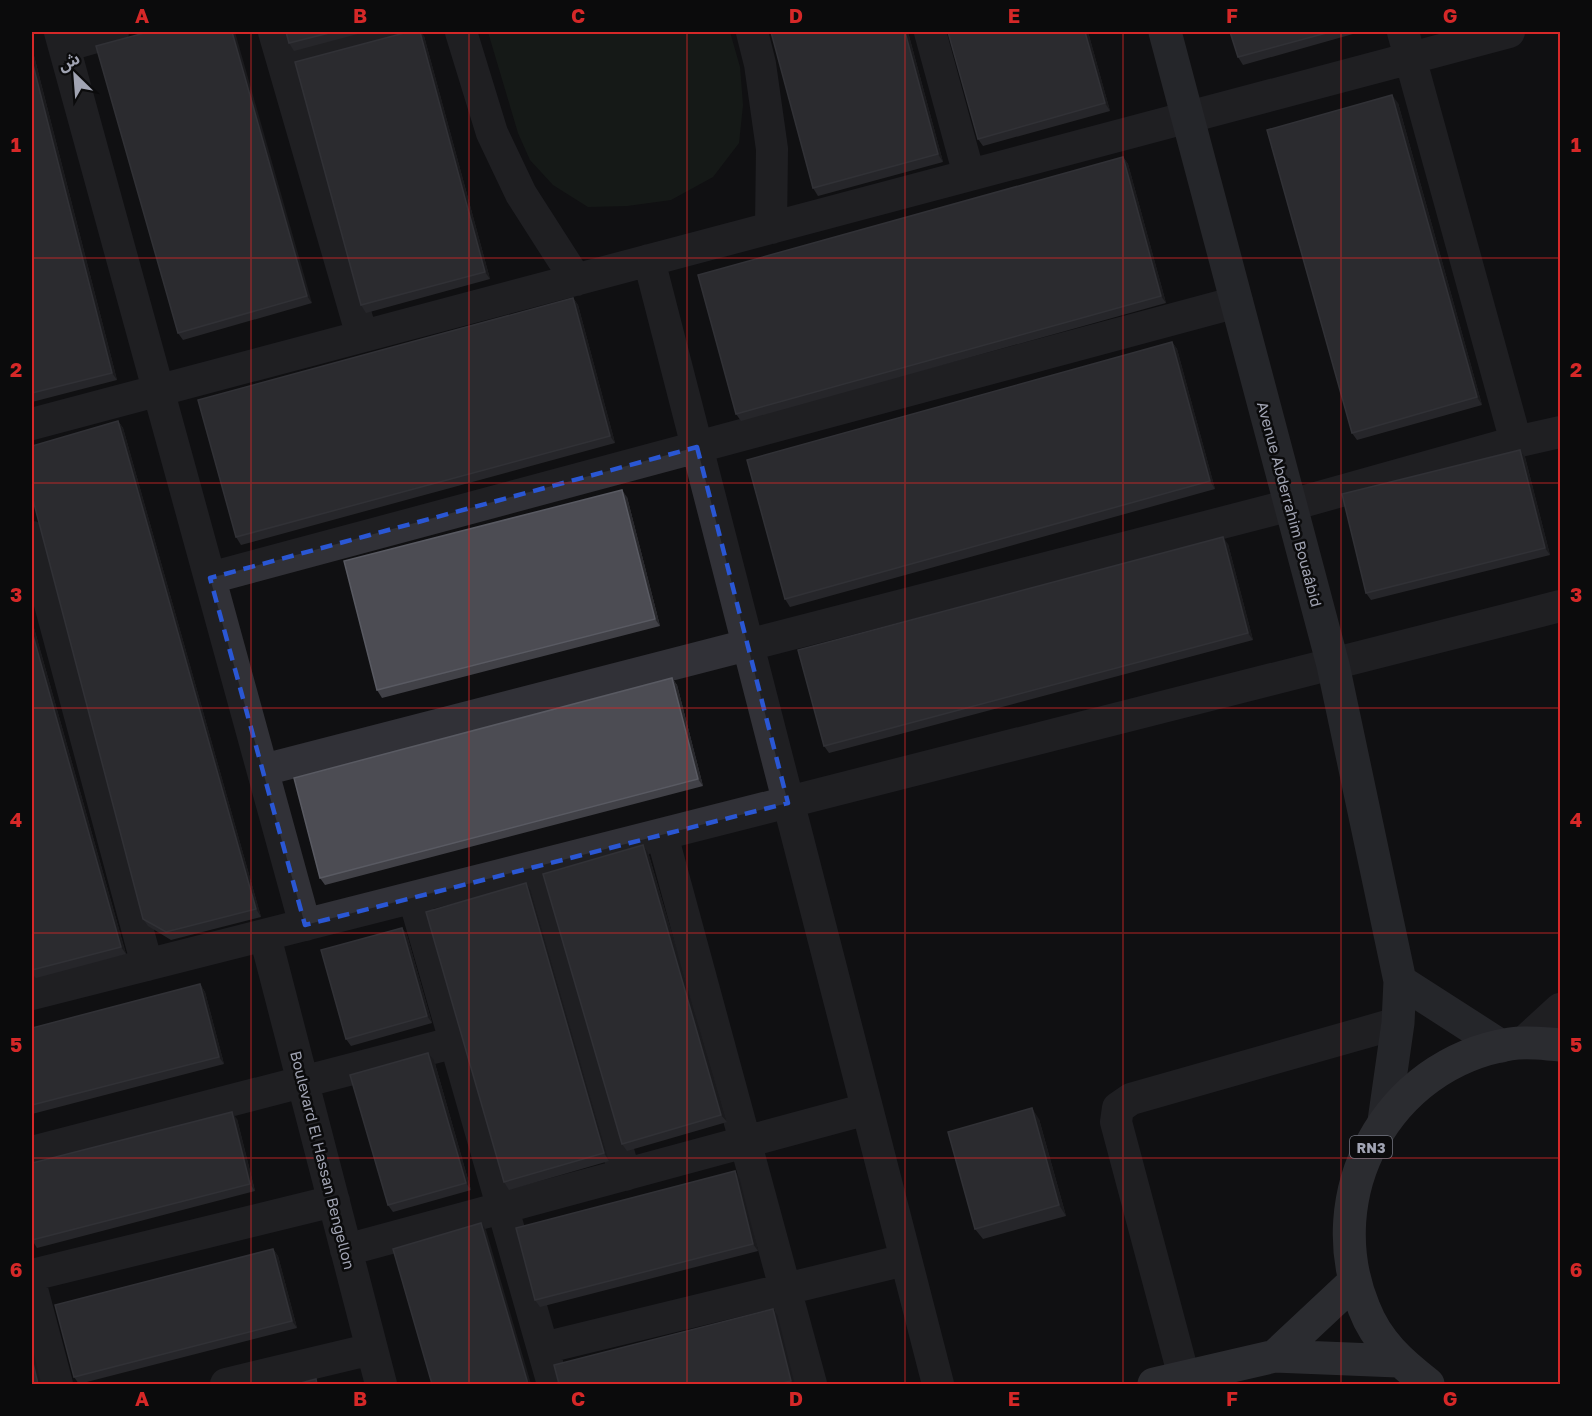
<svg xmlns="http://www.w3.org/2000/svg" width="1592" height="1416" font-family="'Golos Text','Noto Sans Arabic',sans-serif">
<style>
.green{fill:#1c241e}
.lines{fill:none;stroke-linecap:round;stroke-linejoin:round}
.street{stroke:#313137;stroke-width:32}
.secondary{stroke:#3f4047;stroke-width:33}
.primary{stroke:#4d4e56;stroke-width:33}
.wall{fill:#414147}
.shaded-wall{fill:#29292d}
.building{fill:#4c4c53;stroke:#595a62;stroke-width:1.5}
.marked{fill:none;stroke:#2a57d4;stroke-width:4.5;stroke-dasharray:12 8;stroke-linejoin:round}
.grid{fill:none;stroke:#d62828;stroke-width:1.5;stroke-opacity:0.55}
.labels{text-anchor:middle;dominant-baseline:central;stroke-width:5;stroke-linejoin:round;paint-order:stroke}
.shield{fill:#0b0b0c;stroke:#747681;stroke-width:1.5}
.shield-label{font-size:14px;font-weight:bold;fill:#a1a4b3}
.street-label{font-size:15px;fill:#a1a4b3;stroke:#0b0b0c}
.neatline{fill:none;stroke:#d62828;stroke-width:2}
.grid-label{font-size:20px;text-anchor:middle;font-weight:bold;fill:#d62828}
</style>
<rect width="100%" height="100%" fill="#101012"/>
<!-- green -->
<path class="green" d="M488,32H730L740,67L743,105L739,143L713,177L671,200L627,206L588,207L553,185L530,160L518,133Z"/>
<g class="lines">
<!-- street -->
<path class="street" d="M60,32L305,925
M274,32L362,336
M461,32L492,133L521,194L576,280
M752,32L760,64L772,149L771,228
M930,32L969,175
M1403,32L1516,442
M64,46L113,32
M284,64L397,32
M649,260L938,1384
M32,424L1509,32
M32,537L147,965
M210,578L1237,302
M263,770L1291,505L1516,442L1560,432
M662,835L811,1384
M536,867L625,1175
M414,898L553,1384
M265,936L381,1384
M32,994L1560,606
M1523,1043L1560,1009
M32,1152L456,1042
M346,1250L867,1109
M32,1275L334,1201
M32,1289L57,1384
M543,1348L905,1260
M1184,1377L1116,1122L1118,1108L1131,1099L1398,1023
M226,1384L372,1349"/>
<!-- secondary -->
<path class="secondary" d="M1165,32L1333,665L1400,981L1398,1023L1384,1121
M1400,981L1501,1046"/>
<!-- primary -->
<path class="primary" d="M1275,1356L1354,1282
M1154,1384L1275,1356L1398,1361
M1428,1384C1401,1363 1377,1342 1364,1308C1317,1194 1387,1064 1510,1044C1527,1041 1544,1044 1560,1045"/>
</g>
<!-- wall -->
<path class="wall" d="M148,32L312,303L183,340L178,333Z
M286,32H365L294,51L289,43Z
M771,32H908L943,162L818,196L813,188Z
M948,32H1088L1110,111L983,146L978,139Z
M1230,32H1360L1243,65L1238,57Z
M424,36L490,279L366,313L361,305Z
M32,48L117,380L32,402Z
M1398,103L1482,405L1357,440L1352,433Z
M1123,157L1128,164L1166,303L741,421L736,414Z
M573,298L578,305L615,443L241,545L236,537Z
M1172,342L1177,349L1215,489L790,607L785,599Z
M118,421L123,428L261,917L171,940L148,926L143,919Z
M1520,450L1525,457L1550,555L1371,600L1366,593Z
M627,497L660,626L382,698L377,690Z
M1228,544L1253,640L829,753L824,746Z
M32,621L126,954L36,978L32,975Z
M672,678L677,685L703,786L325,885L320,878Z
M643,845L648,852L727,1122L627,1151L622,1144Z
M531,891L609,1161L509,1190L504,1182Z
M402,928L407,935L432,1023L351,1046L346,1039Z
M200,984L205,992L224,1064L32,1114V1028Z
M434,1060L471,1190L393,1212L388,1205Z
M237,1119L255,1191L37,1248L32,1240Z
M1039,1119L1066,1216L983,1239L975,1229Z
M740,1179L758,1251L540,1307L535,1300Z
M273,1249L278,1256L297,1328L79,1384L74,1377Z
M778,1316L795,1384H559Z"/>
<!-- shaded-wall -->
<path class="shaded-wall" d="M232,32H235L312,303L307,296Z
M420,32H421L424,36L490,279L485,272Z
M905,32H908L943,162L938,154Z
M1085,32H1088L1110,111L1105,103Z
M32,48L117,380L112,373L32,61Z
M1392,95L1398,103L1482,405L1477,397Z
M1123,157L1128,164L1166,303L1161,296Z
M573,298L578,305L615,443L610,436Z
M1172,342L1177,349L1215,489L1210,481Z
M118,421L123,428L261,917L256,909Z
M1520,450L1525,457L1550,555L1545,548Z
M622,490L627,497L660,626L655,619Z
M1223,537L1228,544L1253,640L1248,633Z
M32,621L126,954L121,947L32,632Z
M672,678L677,685L703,786L698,779Z
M643,845L648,852L727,1122L721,1115Z
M526,883L531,891L609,1161L604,1153Z
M402,928L407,935L432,1023L427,1016Z
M200,984L205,992L224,1064L219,1057Z
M428,1053L434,1060L471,1190L466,1183Z
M1032,1108L1039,1119L1066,1216L1059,1205Z
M232,1112L237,1119L255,1191L250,1184Z
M735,1171L740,1179L758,1251L753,1244Z
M481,1223L486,1230L531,1384H528Z
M273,1249L278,1256L297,1328L292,1321Z
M773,1309L778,1316L795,1384H793L791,1381Z
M32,1345L41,1384H38L32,1359Z"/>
<!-- building -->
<path class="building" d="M148,32H232L307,296L178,333L96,46Z
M286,32H333L289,43Z
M408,32H420L485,272L361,305L295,62Z
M771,32H905L938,154L813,188Z
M948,32H1085L1105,103L978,139Z
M1230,32H1330L1238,57Z
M32,61L112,373L32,393Z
M1392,95L1477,397L1352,433L1267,130Z
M1123,157L1161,296L736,414L698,275Z
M573,298L610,436L236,537L198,400Z
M1172,342L1210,481L785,599L747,460Z
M118,421L256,909L166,932L143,919L32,496V446Z
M1520,450L1545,548L1366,593L1342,494Z
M622,490L655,619L377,690L344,561Z
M1223,537L1248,633L824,746L798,650Z
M32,632L121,947L32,970Z
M672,678L698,779L320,878L294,778Z
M643,845L721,1115L622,1144L543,874Z
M526,883L604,1153L504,1182L426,912Z
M402,928L427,1016L346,1039L321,950Z
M200,984L219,1057L32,1105V1028Z
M428,1053L466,1183L388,1205L350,1075Z
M1032,1108L1059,1205L975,1229L948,1132Z
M232,1112L250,1184L32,1240V1163Z
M735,1171L753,1244L535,1300L516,1228Z
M481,1223L528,1384H432L393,1249Z
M273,1249L292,1321L74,1377L55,1305Z
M773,1309L791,1381L778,1384H559L554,1365Z
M32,1359L38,1384H32Z
M316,1379L317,1384H297Z"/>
<!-- marked area -->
<path d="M0 0H1592V1416H0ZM697,447L788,803L305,925L210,578Z" fill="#101012" fill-opacity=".55" fill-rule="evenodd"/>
<path class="marked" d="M697,447L788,803L305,925L210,578Z"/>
<!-- grid -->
<path class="grid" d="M251,32V1384M469,32V1384M687,32V1384M905,32V1384M1123,32V1384M1341,32V1384M32,258H1560M32,483H1560M32,708H1560M32,933H1560M32,1158H1560"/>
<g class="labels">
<!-- shield labels -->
<rect class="shield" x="1350" y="1136" width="42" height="22" rx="4.5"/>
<g class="shield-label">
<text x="1371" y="1147">RN3</text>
</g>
<!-- street labels -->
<g class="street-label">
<text transform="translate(1290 504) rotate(75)">Avenue Abderrahim Bouaâbid</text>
<text transform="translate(323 1160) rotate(76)">Boulevard El Hassan Bengellon</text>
</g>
</g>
<!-- border -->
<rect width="1592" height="1416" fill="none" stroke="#0b0b0c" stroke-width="66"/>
<!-- north arrow -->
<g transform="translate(75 75) rotate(335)" stroke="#0b0b0c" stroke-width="4.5" paint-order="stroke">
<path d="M0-4.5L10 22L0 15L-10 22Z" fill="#a1a4b3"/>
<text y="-9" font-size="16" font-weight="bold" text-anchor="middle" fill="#a1a4b3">ش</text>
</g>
<rect x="33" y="33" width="1526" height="1350" class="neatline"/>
<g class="grid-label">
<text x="142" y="23">A</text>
<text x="360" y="23">B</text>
<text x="578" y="23">C</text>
<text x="796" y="23">D</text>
<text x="1014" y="23">E</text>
<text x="1232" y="23">F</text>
<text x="1450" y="23">G</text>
<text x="16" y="152">1</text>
<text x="1576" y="152">1</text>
<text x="16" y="377">2</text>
<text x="1576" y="377">2</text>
<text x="16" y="602">3</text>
<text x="1576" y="602">3</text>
<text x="16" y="827">4</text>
<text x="1576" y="827">4</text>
<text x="16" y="1052">5</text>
<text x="1576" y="1052">5</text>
<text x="16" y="1277">6</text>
<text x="1576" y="1277">6</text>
<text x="142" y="1406">A</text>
<text x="360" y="1406">B</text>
<text x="578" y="1406">C</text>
<text x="796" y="1406">D</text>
<text x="1014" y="1406">E</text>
<text x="1232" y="1406">F</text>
<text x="1450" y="1406">G</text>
</g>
</svg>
